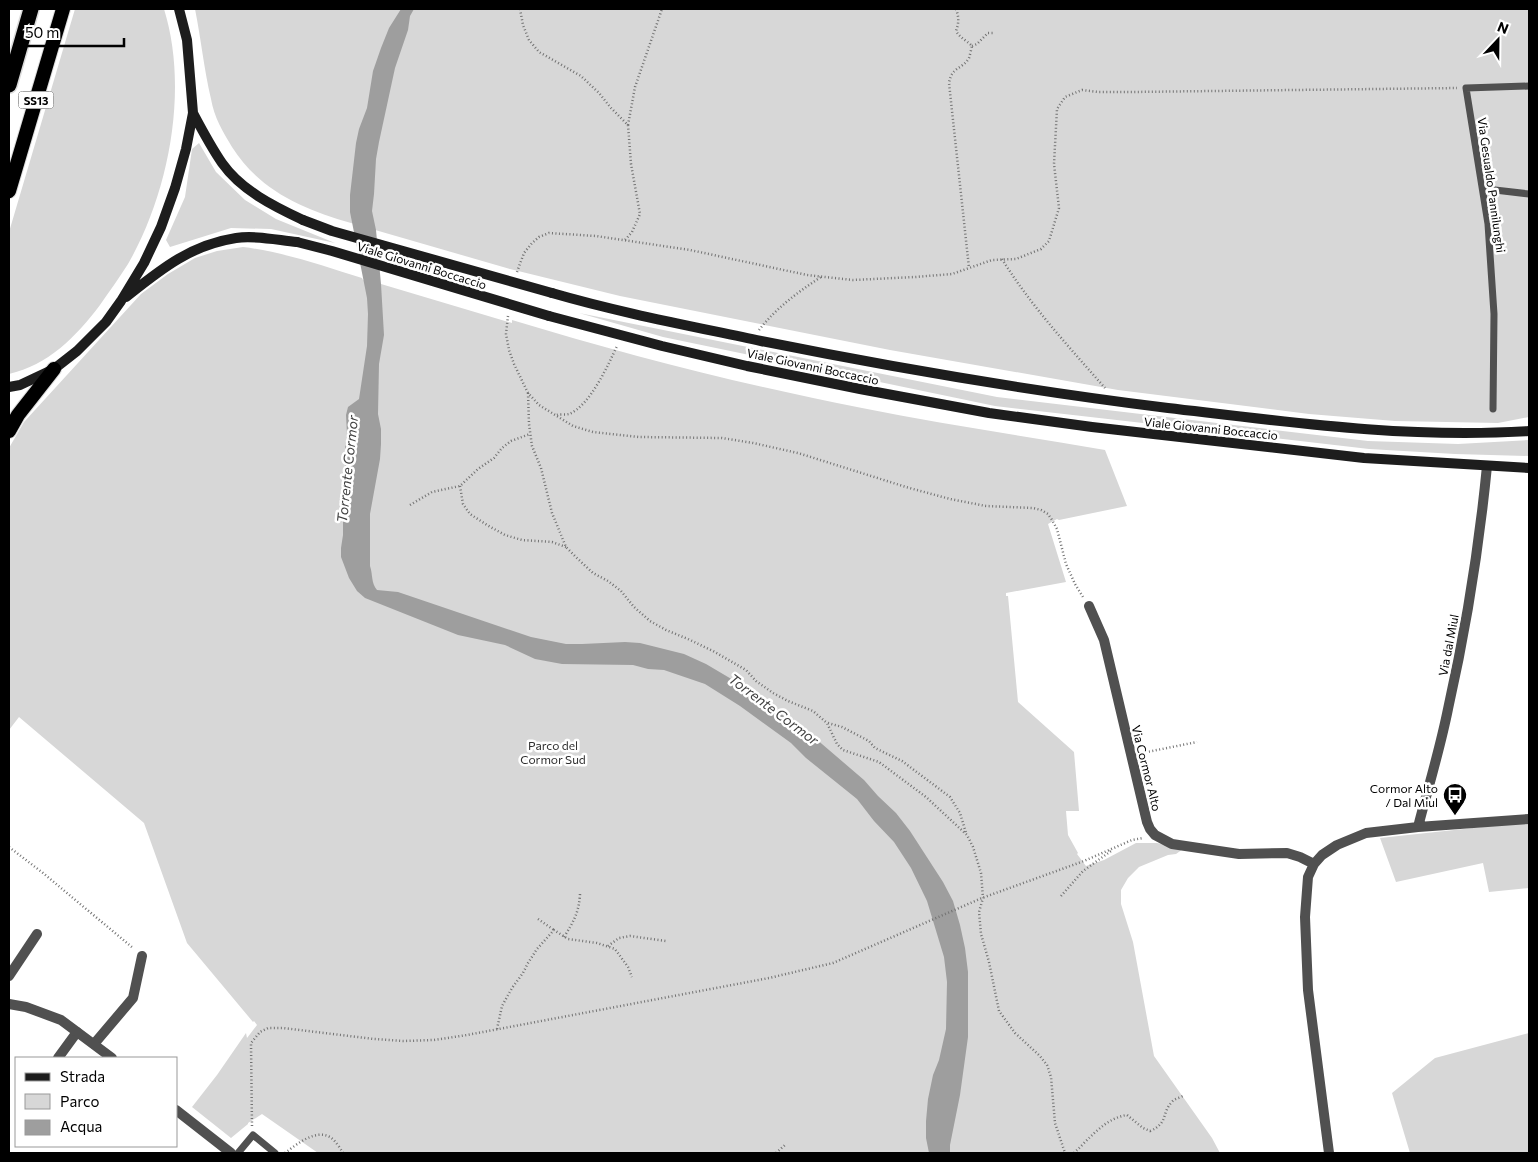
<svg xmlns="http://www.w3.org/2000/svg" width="1538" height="1162" font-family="Commissioner,sans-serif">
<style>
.green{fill:#d7d7d7}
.water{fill:#9e9e9e}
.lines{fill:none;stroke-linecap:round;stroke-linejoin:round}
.trunk-casing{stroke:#dbdbdb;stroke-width:16}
.motorway-casing{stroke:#dbdbdb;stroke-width:18}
.path{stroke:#727272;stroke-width:2.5;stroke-dasharray:1 2.5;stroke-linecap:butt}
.service{stroke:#505050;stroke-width:7}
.minor{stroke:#505050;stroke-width:10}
.tertiary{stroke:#505050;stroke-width:10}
.secondary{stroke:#1d1d1d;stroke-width:10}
.trunk{stroke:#000;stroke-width:14}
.motorway{stroke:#000;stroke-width:15}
.secondary-bridge{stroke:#1d1d1d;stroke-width:10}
.labels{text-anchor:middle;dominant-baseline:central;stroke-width:5;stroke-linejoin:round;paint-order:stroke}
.shield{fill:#fff;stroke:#4c4c4c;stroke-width:1}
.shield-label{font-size:11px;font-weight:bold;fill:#000}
.street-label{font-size:12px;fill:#000;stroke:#fff}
.park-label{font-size:12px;fill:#2e2e2e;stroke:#fff}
.poi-label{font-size:12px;fill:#000;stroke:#fff;text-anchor:end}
.water-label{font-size:14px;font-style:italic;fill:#3f3f3f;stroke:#fff}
</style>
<rect width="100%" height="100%" fill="#fff"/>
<!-- green -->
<path class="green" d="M75,9H164C189,89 169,193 128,264C119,278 109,292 100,305C76,337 48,365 9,374V232Z
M195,9H1529V417L1498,423L1395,421L1309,414L1118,390L890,350L620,296L510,269L351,223C303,209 260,191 232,147C223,132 214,117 211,99C204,69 201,39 195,9Z
M199,143L216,172L245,200L276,219L335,243L271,229L231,228L170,247L166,240L185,197L192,149Z
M243,247C284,252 323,266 362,278L363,280L381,284L512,323V320C627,355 744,385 862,408C942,424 1024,436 1105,450L1127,506L1059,520L1057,519L1048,524L1066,582L1006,593V596H1008L1018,702L1074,752L1079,811H1066L1068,835L1078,853L1077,854L1086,866L1104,860L1136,843H1157L1183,849L1176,854L1168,855L1139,867L1128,878L1121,890V904L1133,942L1154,1056L1212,1138L1220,1153H318L262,1114L248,1123V1124L231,1138L192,1107L217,1075L246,1033L247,1038L257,1025L254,1021L253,1022L187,943L144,823L19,717L9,730V448L24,422L141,294L168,274L195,258L217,251Z
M579,313L997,397L1368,441L1458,444L1529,440V456L1455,454L1369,449L995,406L663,337Z
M1529,822V888L1489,892L1483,863L1396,882L1380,838Z
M1529,1033V1153H1410L1392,1093L1435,1058Z"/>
<!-- water -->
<path class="water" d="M401,9H414L410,16L408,30L395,68L379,142L376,159L374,194L372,211L376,230L381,284L384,335L379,364L378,414L381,429V444L380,459L370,514V566C373,575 371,583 377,590L398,592L531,637L566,644H582L625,642L640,643L684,654L706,664L750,690L789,720L801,726L864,780L878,796L896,813L910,831L943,882L953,901L960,925L965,948L968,972V1037L960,1095L950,1145V1153H929L926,1138V1121L928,1099L933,1075L939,1060L946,1029L947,982L944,957L927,901L911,868L894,842L874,821L857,799L806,758L791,743L740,706L705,684L664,670L648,669L633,665L562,664L535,659L505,645L458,635L365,598L357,591L349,578L341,557V548L343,535V497L345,480V448L347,434L346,415L348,407L359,399L367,346L368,314L367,298L350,212V195L356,143L359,129L367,108L373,71L381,48L389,28Z"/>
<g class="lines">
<!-- trunk casing -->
<g class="trunk-casing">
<path id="trunk" d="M9,191L63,9
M9,431L18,415L54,369"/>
</g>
<!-- motorway casing -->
<g class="motorway-casing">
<path id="motorway" d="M9,85L31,9"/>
</g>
<!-- path -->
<path class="path" d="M520,9L523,25L529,40L539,52L581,76L599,93L611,108L628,125L631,164L640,214L632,232L625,240
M956,9C959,17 959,23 956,31C960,38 966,40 972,46C971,50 970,55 969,58C962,70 952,66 949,83L969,268
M972,46L977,44L988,33H993
M628,125L635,87L662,9
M1002,259C1031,306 1069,347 1105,388
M517,272L524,253L532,243L539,237L549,233L596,236L690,250L807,275L853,280L915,277L952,274L992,260L1016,259L1041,249L1049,241L1059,208L1054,164L1057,109L1065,97L1082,90L1098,92H1132L1457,88
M508,316L506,334L509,350L514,364L528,393L539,405L573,426L593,432L639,437L722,438L753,443L798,453L906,487L950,499L986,506L1033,508L1041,510L1048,514L1052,520L1057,529L1066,564L1075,584L1083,597
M759,330C776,308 798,292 821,277
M528,393L529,424L532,446L541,468L552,513L566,547L579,560L593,573L608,581L621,591L634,607L650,621L666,630L688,639L713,651L746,670L756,681L773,693L788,701L813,711L827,723L837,744L843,750L879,762L926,797L967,835L973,847L981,873L983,898L979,912L981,934L989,962L999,1011L1015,1033L1040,1056L1047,1065L1051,1077L1055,1123L1065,1153
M557,415C560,414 565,415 569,414C590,406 608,365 617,346
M460,486L463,504L470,514L487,525L505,535L522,540L552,542L566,547
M410,505L432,492L460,486L478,469L494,458L502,448L511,441L530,434
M828,723L842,727L869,741L875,748L902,761L950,797L960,813L966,833
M1142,753L1197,742
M9,847L43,873L133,948
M1061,896L1083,871L1111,851
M538,919L554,930
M564,937C574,921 579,912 580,894
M608,946L619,938L630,936L666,941
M497,1029L502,1006L512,988L523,973L528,963L537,949L554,930L568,939L597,943L615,949L628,967L632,977
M252,1126L251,1043L260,1032L268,1028H283L374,1039L403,1041L434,1040L467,1035L769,978L833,963L982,898L1084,861L1132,840L1143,838
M285,1153C297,1144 315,1129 330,1137C335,1140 340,1148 343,1153
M776,1153L785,1145
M1074,1153C1089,1139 1105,1118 1127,1115L1143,1128L1150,1131C1169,1123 1161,1113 1172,1102C1174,1099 1179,1098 1183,1096"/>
<!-- service -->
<path class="service" d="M1484,191L1495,190L1529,194
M1493,409L1494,314L1488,224L1466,88L1529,86
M238,1153L253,1135L275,1153"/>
<!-- minor -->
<path class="minor" d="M1089,606L1104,640L1147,822L1150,829L1155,835L1172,844L1239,854L1287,853L1300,857L1314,864
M1418,827C1428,788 1440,749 1448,709C1466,629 1479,548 1487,466
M9,976L37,934
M94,1044L133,998L142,956
M58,1058L77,1032
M1329,1153L1308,990L1305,917L1308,877L1314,864L1322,855L1337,845L1366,833L1418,827L1529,819"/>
<!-- tertiary -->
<path class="tertiary" d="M9,1004L26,1007L61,1020L112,1058
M176,1110L231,1153"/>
<!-- secondary -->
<path class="secondary" d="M193,113C202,130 211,147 222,163C241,190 273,206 303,220
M552,293C621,313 691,326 761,341C895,368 1031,391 1168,408C1288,422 1408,439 1529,431
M126,297C160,270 190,245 236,238C255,235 277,240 297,242
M549,316L662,346L747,366L860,389L989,413L1092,427L1364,458L1529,468
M9,387L20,385L54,369L77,351L106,322L121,301L144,263L161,227L175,188L186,149L193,113L187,40L179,9"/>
<!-- trunk -->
<use href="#trunk" class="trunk"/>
<!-- motorway -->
<use href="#motorway" class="motorway"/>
<!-- secondary-bridge -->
<path class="secondary-bridge" d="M303,220L332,231L552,293
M297,242L332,251L549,316"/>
</g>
<!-- icons -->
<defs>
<g id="bus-pin" transform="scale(1.25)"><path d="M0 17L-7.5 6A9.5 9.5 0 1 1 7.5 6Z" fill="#000" stroke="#fff"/><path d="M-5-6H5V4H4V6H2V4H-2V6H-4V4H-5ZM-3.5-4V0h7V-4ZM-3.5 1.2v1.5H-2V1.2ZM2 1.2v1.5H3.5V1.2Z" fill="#fff"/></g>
</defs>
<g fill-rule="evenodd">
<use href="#bus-pin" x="1455" y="795"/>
</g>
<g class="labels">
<!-- shield labels -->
<rect class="shield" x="18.5" y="91.5" width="35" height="17" rx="4"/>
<g class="shield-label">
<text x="36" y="100">SS13</text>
</g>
<!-- street labels -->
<g class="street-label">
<text transform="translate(1492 185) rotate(82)">Via Gesualdo Pannilunghi</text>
<text transform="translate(422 265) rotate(17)">Viale Giovanni Boccaccio</text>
<text transform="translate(813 366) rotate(12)">Viale Giovanni Boccaccio</text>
<text transform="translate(1211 428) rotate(6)">Viale Giovanni Boccaccio</text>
<text transform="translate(1448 645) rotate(-79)">Via dal Miul</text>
<text transform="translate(1147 768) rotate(76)">Via Cormor Alto</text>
</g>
<!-- park labels -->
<g class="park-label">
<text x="553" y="745">Parco del<tspan x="553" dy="14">Cormor Sud</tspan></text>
</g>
<!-- poi labels -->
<g class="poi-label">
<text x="1438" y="788">Cormor Alto<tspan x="1438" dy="14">/ Dal Miul</tspan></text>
</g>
<!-- water labels -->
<g class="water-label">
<text transform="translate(347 469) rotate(-84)">Torrente Cormor</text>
<text transform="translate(774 709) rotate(37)">Torrente Cormor</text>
</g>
</g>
<!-- border -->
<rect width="1538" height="1162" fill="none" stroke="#000000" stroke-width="20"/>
<!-- legend -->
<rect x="15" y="1057" width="162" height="90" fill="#ffffff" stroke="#999999"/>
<rect x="25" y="1073" width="25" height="8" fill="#1d1d1d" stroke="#999999"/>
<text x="60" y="1082" font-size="15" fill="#000000">Strada</text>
<rect x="25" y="1094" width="25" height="15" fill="#d7d7d7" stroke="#999999"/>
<text x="60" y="1107" font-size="15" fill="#000000">Parco</text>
<rect x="25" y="1120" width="25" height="15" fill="#9e9e9e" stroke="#999999"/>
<text x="60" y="1132" font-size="15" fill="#000000">Acqua</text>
<!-- north arrow -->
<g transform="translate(1498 40) rotate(22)" stroke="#ffffff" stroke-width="4" paint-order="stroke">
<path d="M0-4L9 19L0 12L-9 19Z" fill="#000000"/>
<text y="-8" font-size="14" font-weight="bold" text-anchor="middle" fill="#000000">N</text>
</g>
<!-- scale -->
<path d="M18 38v8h106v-8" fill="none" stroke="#000000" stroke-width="2.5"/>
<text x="25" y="38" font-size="15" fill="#000000" stroke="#ffffff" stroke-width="4" paint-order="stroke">50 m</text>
</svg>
